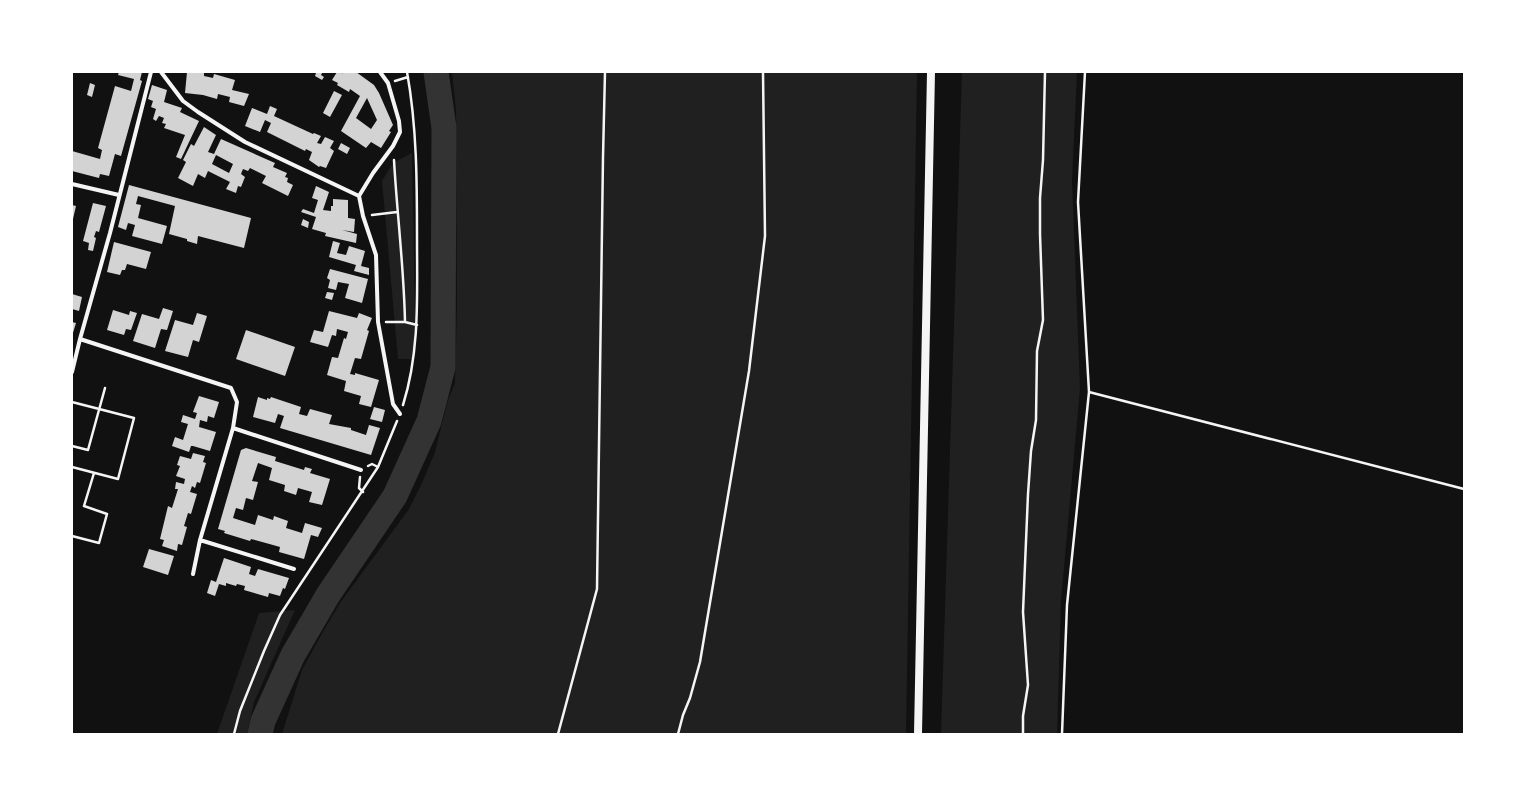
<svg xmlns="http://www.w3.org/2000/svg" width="1536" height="806" font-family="Inter,sans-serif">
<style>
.green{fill:#202020}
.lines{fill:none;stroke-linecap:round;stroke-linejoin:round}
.river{stroke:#333;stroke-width:25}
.building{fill:#d3d3d3;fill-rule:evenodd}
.path{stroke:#f5f5f5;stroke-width:2.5}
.minor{stroke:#f5f5f5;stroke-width:4}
.secondary{stroke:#f5f5f5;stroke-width:8}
</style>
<rect width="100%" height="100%" fill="#111"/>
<!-- green -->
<path class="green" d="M452,72H917L906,734H282L302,670L324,630L340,603L409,509L422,483L435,452L448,400L455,383L457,306L456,110Z
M962,72H1077L1072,181L1080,388L1061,601L1057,734H941Z
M412,153L415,318L413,359H398L382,181L393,163Z
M295,610L254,702L247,734H217L259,613Z"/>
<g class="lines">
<!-- river -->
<path class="river" d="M260,734L263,721L293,655L328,595L395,496L429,421L443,367L444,128L436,72"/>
</g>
<!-- building -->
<path class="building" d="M119,72H142L140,80L142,81L121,156L115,154L109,176L100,174L99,178L72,171V151L100,159L102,150L98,148L115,86L131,91L134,79L118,75Z
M187,72H204V76L213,78L214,74L235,80L232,90L249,94L244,106L229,102L230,97L218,94L217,99L203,95L185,93Z
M314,72L322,73L321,75L324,77L322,80L315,76L316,73Z
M337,72H340L343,74L341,72H356L374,85L379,93L393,125L389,131L391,132L381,148L371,142L366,148L341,131L360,96L350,89L349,92L337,85L338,83L332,80ZM367,98L377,120L371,129L356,118Z
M90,83L95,85L92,97L87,95Z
M152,85L167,90L164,102L182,108L180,112L199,121L181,159L176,157L185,135L164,128L166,124L162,123L164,118L159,116L156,121L153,119L156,109L151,107L153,101L148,99Z
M334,91L342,95L330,117L323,113Z
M270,106L277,109L274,116L313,134L314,133L321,136L317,143L321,144L325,137L334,141L330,148L334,151L326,168L320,166L319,167L309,160L312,152L306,149L305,151L267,132L271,123L265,120L260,132L245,126L252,108L267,114Z
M204,127L216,135L208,152L214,154L221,139L275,163L273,167L287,173L285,177L288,178L287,182L293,185L288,196L262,183L266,176L250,168L248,171L243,169L241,174L245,177L241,187L238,186L236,193L226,189L230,182L208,171L205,178L198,174L193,186L178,178L186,162L183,160L191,144L194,146ZM216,155L233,164L229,173L212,164Z
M341,143L350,148L347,154L338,149Z
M129,185L251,218L244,248L198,236L197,244L187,241V239L169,234L175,206L138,196L136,204L141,205L138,218L167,226L162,244L132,236L135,225L128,223L126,230L118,227Z
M316,186L329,192L323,210L331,211V206H333V199L348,200V218L355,219L354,232L342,230L357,234L356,243L325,236L326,233L312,229L316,217L301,212L303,209L314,213L318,200L312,198Z
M93,203L106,206L99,232L96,231L94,237L96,238L93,251L88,250L89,243L83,241Z
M72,205L76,206L73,219H72Z
M303,219L309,222L308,228L301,225Z
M333,241L340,243L337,253L346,255L349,246L365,251L361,266L369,268V275L354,271L356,265L329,257Z
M114,242L151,252L146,269L127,264L125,270H122L120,275L107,272Z
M330,269L368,279L362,303L345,298L349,284L338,282L336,290L328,288L330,280L327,278Z
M327,292L334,293L332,300L325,298Z
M72,294L82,297L79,311L72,309Z
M163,308L173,311L167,330L161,329L155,348L133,341L142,314L159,319Z
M113,310L129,315L130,311L137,313L131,330L126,329L124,335L107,330Z
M329,311L357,318L359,313L372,318L367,330L369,331L361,359L355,358L350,374L355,375V373L379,380L371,407L359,404L361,396L344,391L346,381L327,375L332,357L338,358L344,338L346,339L348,332L337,329L336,336L332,335L328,347L310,342L314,330L323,332Z
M197,313L207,316L199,342L193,340L188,357L165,351L175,320L193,325Z
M72,322L76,323L72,336Z
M246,330L295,347L285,376L236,359Z
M199,396L219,402L214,418L208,416L207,422L200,420L199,427L216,432L210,451L193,446H191L189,452L172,446L175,437L183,440L188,424L181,422L183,415L195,419L197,413L193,412Z
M258,397L267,400V398L270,399L271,397L301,407L299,414L307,416L310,409L332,415L329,424L351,428V430L366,435L369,425L380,428L371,455L280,428L284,416L278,414L275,423L253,417Z
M374,407L385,410L382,422L370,419Z
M246,448L276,457L275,461L304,470L305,467L312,469L310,473L330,479L322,505L309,502L312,492L298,488L296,495L284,491L285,485L269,480L272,468L258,463L252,481L258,482L253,500L246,498L243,510L236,508L233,518L255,525L258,515L273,520L274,516L288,521L286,528L302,533L305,523L322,528L318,537L311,535L304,559L279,552L280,547L273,545L251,539L250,541L224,533L225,531L218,529L241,450Z
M193,453L205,456L203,462L206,463L200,483L197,482L195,488L192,486L190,492L197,494L191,514L188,513L184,526L187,527L182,545L178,544L177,551L162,546L164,540L160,539L168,506L172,508L178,489H175L176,482L184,484L185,479L176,476L180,466L177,465L180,456L191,459Z
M149,549L174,556L168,575L143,567Z
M224,558L251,567L249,574L255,576L258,569L289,578L285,589L283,588L280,596L269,593L268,597L244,590L245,586L237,584L236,586L226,583V586L219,584L215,596L207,593L211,580L216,582Z"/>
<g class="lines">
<!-- path -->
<path class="path" d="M395,81L408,77
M394,160C397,214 404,268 405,322
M372,215L397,212
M386,322H405L417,325
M1089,392L1464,489
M72,402L134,418L118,479L72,467
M403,405C420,351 417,295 417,239C417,183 417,127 407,72
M72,446L88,450L105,388
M368,466L372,464L378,467
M360,477L359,488L363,492
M72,536L99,543L107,514L84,506L94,473
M234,734L240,711L264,651L280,615L378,467L397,421
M558,734L597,589L603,157L605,72
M678,734L683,715L690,698L700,662L749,371L765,236L763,72
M1023,734V716L1028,685L1023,612L1028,494L1031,451L1036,420L1037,351L1043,320L1040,234V198L1043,160L1045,72
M1062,734L1067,605L1089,392L1078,202L1085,72"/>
<!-- minor -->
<path class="minor" d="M161,72L183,101L198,112L245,142L359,196
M380,72L388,83L399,121L400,132L393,146L373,173L359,196L363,216L376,255L378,322L393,404L400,414
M72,184L119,195
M80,339L231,388L237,402L233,428L200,540L193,574
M72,372L80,339L110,233L151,72
M233,428L361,470
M200,540L294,569"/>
<!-- secondary -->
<path class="secondary" d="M918,734L931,72"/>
</g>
<!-- border -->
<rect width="1536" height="806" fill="none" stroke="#ffffff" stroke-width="146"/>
</svg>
